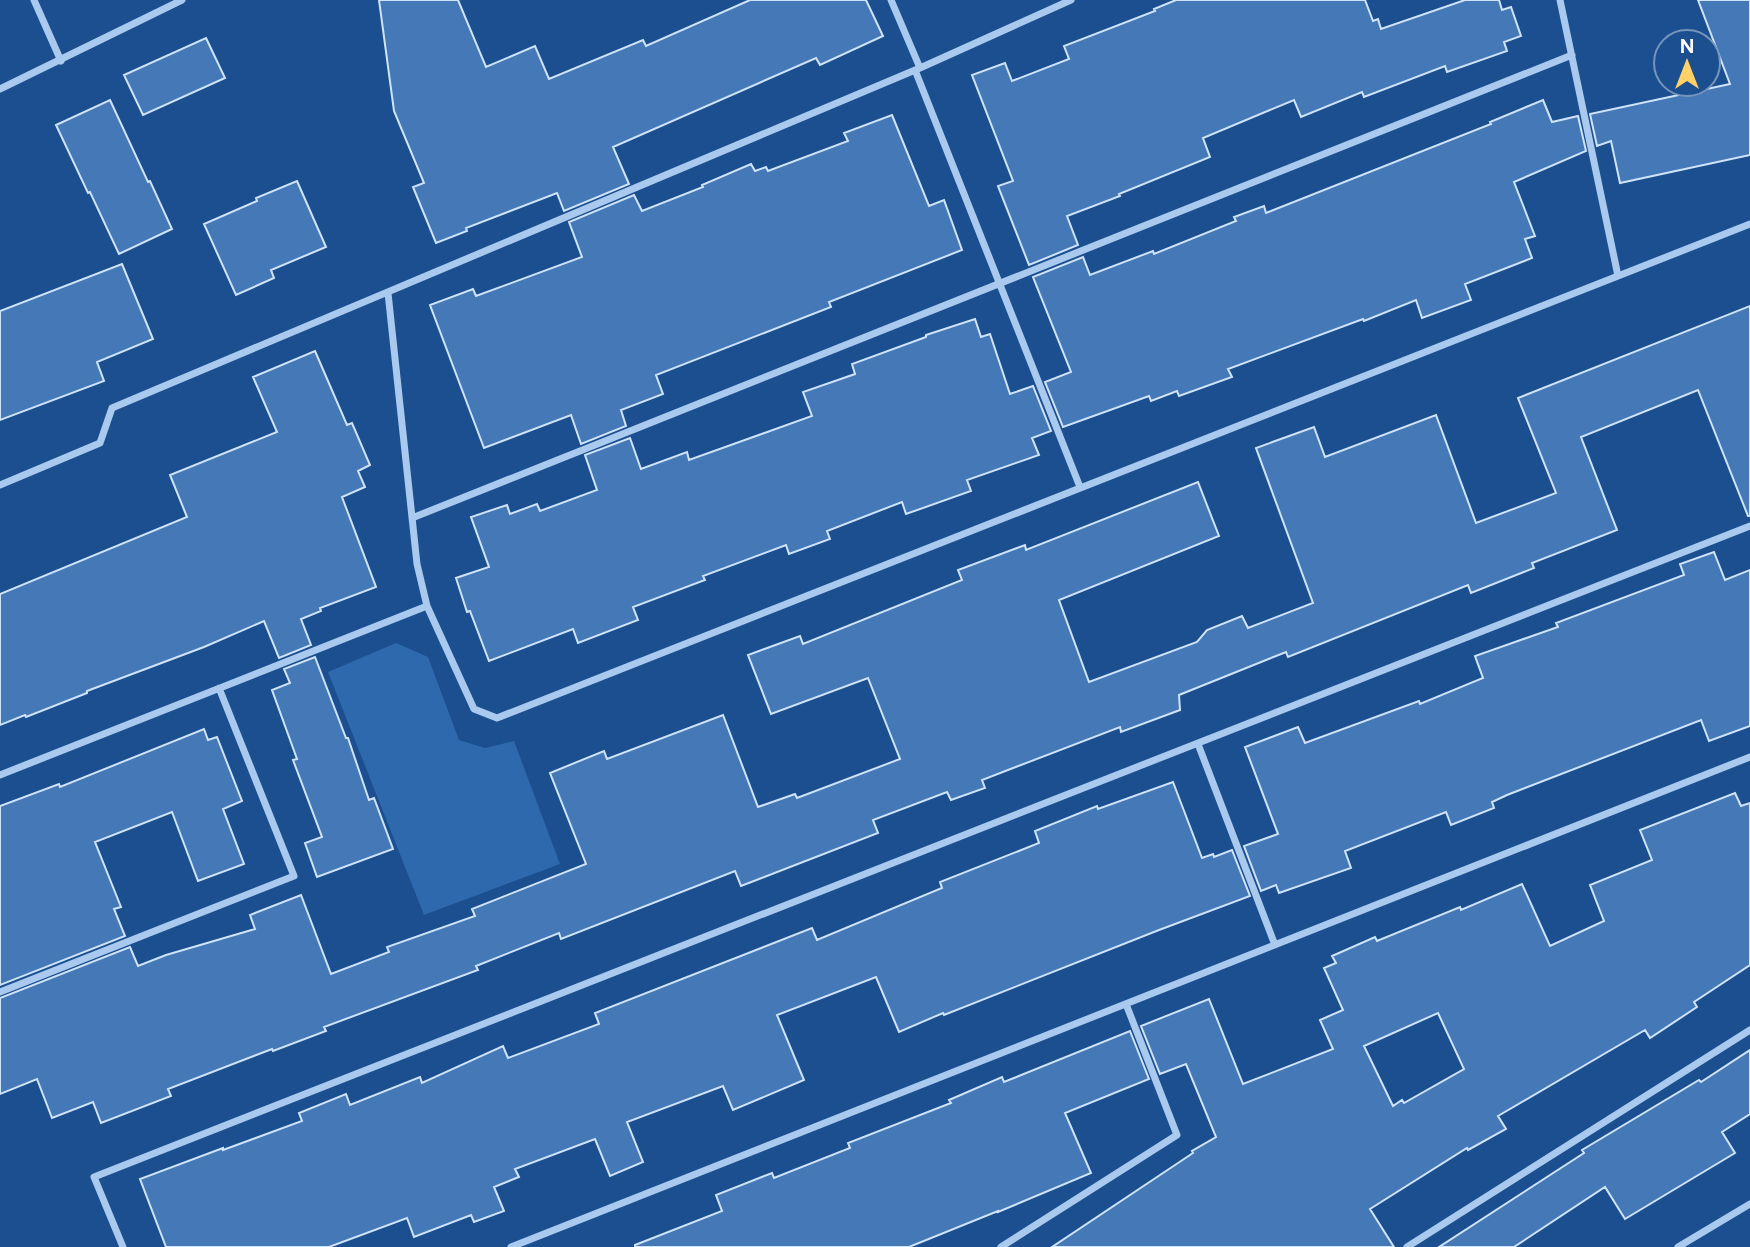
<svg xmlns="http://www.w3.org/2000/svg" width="1750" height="1247" font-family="Figtree,sans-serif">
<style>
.green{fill:#2e69ad}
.building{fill:#4478b7;stroke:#cfe3fa;stroke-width:2;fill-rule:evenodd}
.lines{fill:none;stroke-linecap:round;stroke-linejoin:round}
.minor{stroke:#a9c9ee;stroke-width:7}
</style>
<rect width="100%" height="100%" fill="#1b4f8f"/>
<!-- green -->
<path class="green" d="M396,643L428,657L459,740L485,748L514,741L560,864L424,915L328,672Z"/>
<!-- building -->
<path class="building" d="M379,0H458L486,67L535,46L549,79L643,40L646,46L750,0H866L883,36L820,65L816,58L613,147L629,184L564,211L557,193L466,228L467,231L436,243L413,187L424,183L394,111Z
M1176,0H1365L1373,21L1378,19L1381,29L1465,0H1499L1502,10L1511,7L1521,36L1504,42L1507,51L1447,72L1445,66L1364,97L1362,92L1301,117L1294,100L1203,138L1210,157L1119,194L1120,196L1067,216L1078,245L1029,265L998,186L1013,181L972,75L1005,63L1012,81L1069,59L1064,46L1155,11L1154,9Z
M1698,0H1750V155L1620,183L1611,141L1597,146L1590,114L1730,84Z
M206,38L225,78L143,115L124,75Z
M110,100L148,182L150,181L172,229L119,254L90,192L88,193L56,125Z
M1543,100L1552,122L1578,116L1586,151L1514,182L1535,236L1525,239L1532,258L1465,284L1471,300L1422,318L1416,300L1364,321L1363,319L1228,369L1232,377L1179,396L1177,391L1151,401L1149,396L1063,427L1045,382L1071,372L1033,277L1083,257L1090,275L1153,251L1154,254L1236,221L1234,217L1264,206L1266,213L1491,124L1490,122Z
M892,115L929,206L944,200L962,250L829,302L831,307L656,375L663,394L621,410L626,426L581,444L571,415L484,448L430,305L473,289L476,296L582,257L569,222L634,195L642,211L703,187L702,185L751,164L755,171L766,167L768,171L848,141L844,133Z
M297,181L326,247L271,270L274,278L236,295L204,224L257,201L256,198Z
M122,264L153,339L97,362L104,381L0,420V311Z
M1750,306V516H1748L1698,390L1581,437L1617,530L1532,563L1534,568L1471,593L1468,585L1288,657L1286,652L1179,695L1180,710L1121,732L1120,727L982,780L985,788L951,800L947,792L873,820L878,833L741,886L735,871L561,939L559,933L476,966L478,970L324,1027L326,1031L273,1051L272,1049L168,1089L171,1096L101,1123L93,1102L52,1118L37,1079L0,1094V998L130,947L138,966L166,955L255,929L250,915L301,895L331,974L389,952L387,947L475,916L472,909L586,864L550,773L604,751L607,759L723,715L758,807L795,794L797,798L900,759L868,678L771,714L748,655L800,636L803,644L962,580L958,570L1025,545L1026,550L1198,482L1219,536L1059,600L1089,682L1197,642L1207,630L1242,616L1248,628L1313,603L1256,448L1314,427L1325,457L1436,415L1476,523L1556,493L1518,398Z
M975,319L981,337L990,334L1010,394L1033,386L1051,431L1032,438L1039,455L967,480L971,491L906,514L902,502L827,531L830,539L789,554L786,545L703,576L705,580L633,607L638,620L578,643L573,629L489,661L470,611L467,612L456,578L489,567L471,517L507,505L510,514L537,504L540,511L597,490L585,455L630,438L641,469L687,452L689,460L812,416L803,392L855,374L852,364L926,337V335Z
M315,351L347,425L352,423L370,465L358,471L365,487L342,497L376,587L320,608L321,611L301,619L311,645L279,658L264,621L204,647L87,691V693L26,717L25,715L0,725V594L187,517L170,475L277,432L253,377Z
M1714,552L1725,580L1750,570V726L1709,741L1701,720L1507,795L1492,802L1494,808L1451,825L1446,812L1345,851L1351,868L1279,893L1276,885L1261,891L1244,846L1278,834L1245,747L1298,727L1305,743L1419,701L1420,704L1483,678L1475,656L1558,627L1556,623L1684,575L1680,564Z
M315,657L346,738H348L369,800L374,798L393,849L317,877L305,843L322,837L293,760L297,759L272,690L290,683L284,669Z
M204,729L208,740L217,737L242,801L223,809L244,864L198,881L172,812L95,842L121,907L114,909L125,936L0,985V806L59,784L60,787Z
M1173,782L1202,858L1213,854L1214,857L1232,850L1250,896L1159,930L944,1015L943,1013L899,1032L876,977L777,1015L804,1080L733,1110L723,1086L627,1122L643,1162L610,1176L595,1139L515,1169L519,1177L494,1187L504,1211L474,1222L471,1215L414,1237L407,1218L329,1247H166L140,1179L223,1148V1150L302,1121L299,1113L346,1094L350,1105L420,1077L422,1083L503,1046L508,1058L599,1024L595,1013L812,928L817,940L942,888L940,882L1039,843L1035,831L1097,806L1098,809Z
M1735,793L1741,806L1750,803V965L1694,1002L1697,1007L1650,1038L1645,1030L1498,1116L1506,1129L1468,1150L1467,1148L1370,1209L1394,1247H1052L1193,1153L1192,1151L1216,1137L1186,1064L1160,1074L1141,1026L1209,999L1243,1084L1333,1049L1320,1020L1343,1010L1324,968L1336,963L1332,956L1375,937L1377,941L1460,907L1461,910L1522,884L1550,946L1604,921L1590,885L1652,860L1640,830ZM1438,1013L1464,1069L1404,1103L1402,1100L1393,1106L1364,1046Z
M1130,1031L1149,1079L1065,1113L1091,1173L998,1212V1211L909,1247H635V1245L722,1211L716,1195L772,1173L774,1178L850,1148L848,1143L951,1103L949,1100L1002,1077L1004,1082Z
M1750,1050V1114L1722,1132L1735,1153L1625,1219L1605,1187L1514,1247H1439L1584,1153L1582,1150L1699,1080L1701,1082Z"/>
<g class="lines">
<!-- minor -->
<path class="minor" d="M34,0L61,61
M891,0L920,68
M1560,0L1618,276
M915,70L1080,487
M0,89L182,0
M388,293L417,564L427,606L474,709L497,718L1750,224
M0,485L100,443L112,408L920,68L1071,0
M412,518L1572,55
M1198,744L1275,945
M0,775L427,606
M0,992L294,876L219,688
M123,1247L94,1177L1750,526
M511,1247L1750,757
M1001,1247L1177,1135L1126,1004
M1407,1247L1750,1030
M1678,1247L1750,1204"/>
</g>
<!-- north arrow -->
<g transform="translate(1687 63)"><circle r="33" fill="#1b4f8f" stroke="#7695bc" stroke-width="2"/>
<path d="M0-5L12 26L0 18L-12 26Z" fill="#ffd166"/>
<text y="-10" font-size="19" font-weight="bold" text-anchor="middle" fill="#ffffff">N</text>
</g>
</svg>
